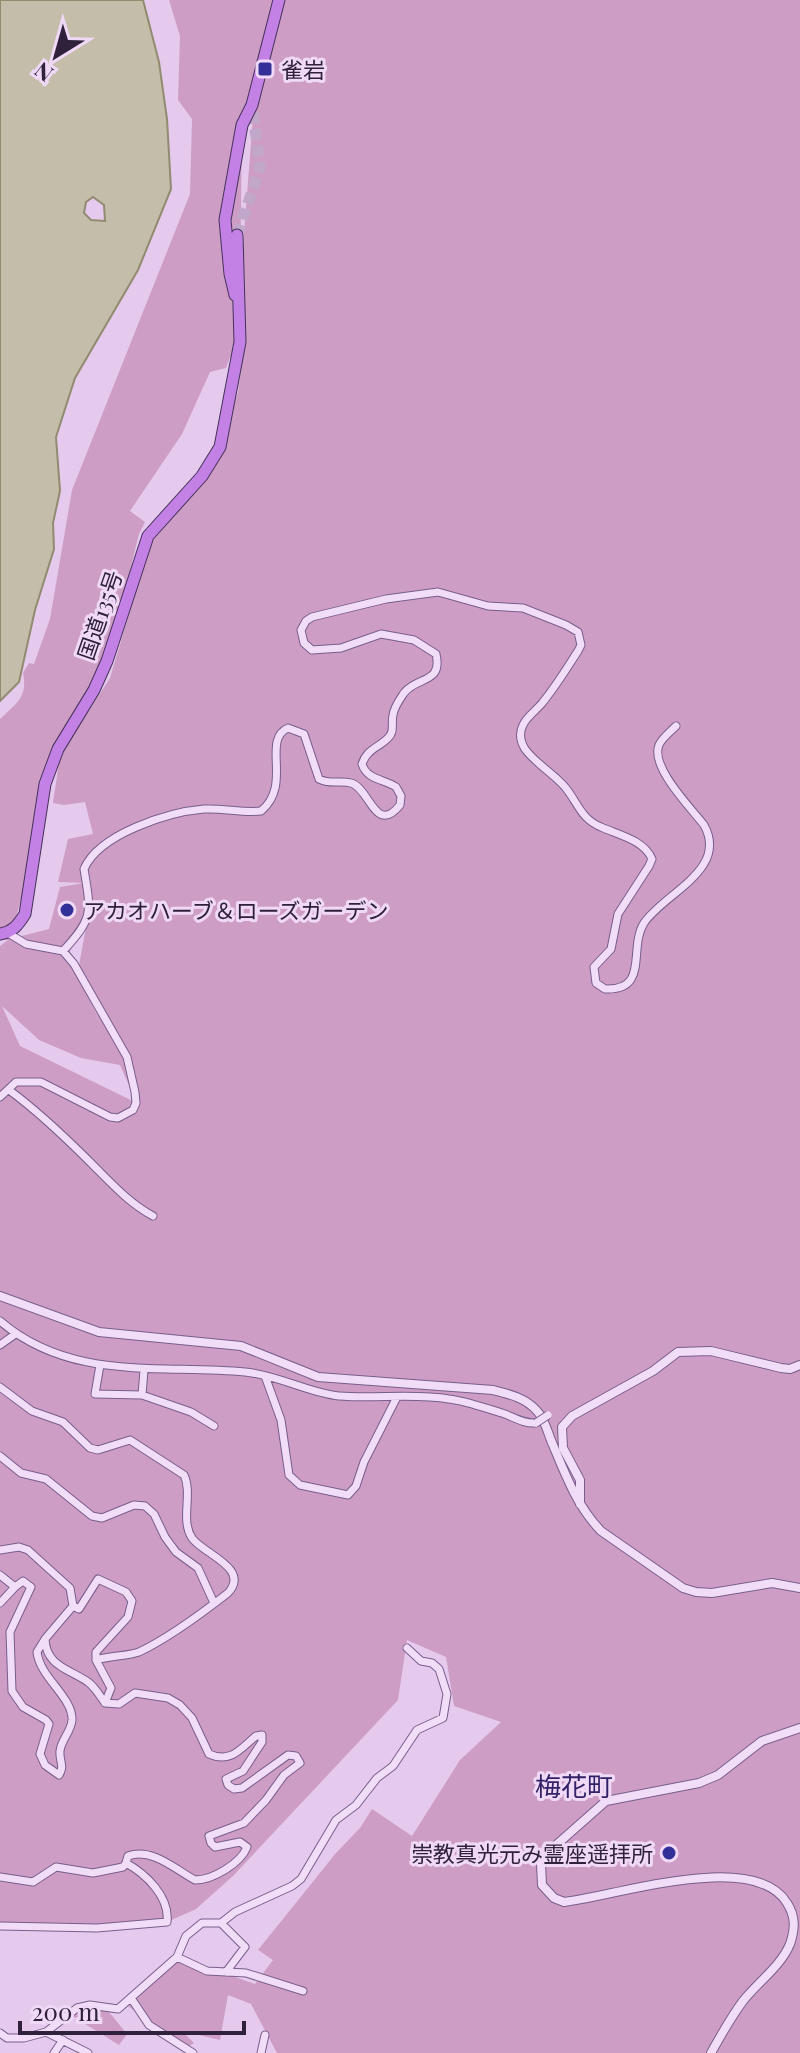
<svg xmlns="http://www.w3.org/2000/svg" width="800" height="2053" font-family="'Playfair Display','Noto Sans JP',serif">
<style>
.green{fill:#cd9dc5;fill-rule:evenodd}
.water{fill:#c3bdaa;stroke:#918b70;stroke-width:2;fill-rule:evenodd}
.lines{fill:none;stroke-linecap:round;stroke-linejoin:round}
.trunk-tunnel{stroke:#c1a8ca;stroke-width:11;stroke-dasharray:11 5.5;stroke-linecap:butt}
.minor-casing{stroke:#785e8b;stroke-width:9}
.tertiary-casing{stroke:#785e8b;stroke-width:10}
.trunk-casing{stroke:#463259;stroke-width:13}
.minor{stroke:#f2ddf9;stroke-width:7}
.tertiary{stroke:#f2ddf9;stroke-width:8}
.trunk{stroke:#c380e5;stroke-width:11}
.minor-bridge-casing{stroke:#785e8b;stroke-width:9;stroke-linecap:butt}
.minor-bridge{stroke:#f2ddf9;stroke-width:7}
.poi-dot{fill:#332f99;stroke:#efd9f6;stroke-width:3}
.labels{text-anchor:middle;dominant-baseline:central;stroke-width:6;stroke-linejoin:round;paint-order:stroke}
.poi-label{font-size:22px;fill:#2f213c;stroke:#efd9f6;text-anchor:start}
.street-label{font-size:22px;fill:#2f213c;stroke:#efd9f6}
.quarter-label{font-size:26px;fill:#332168;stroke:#efd9f6}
</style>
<rect width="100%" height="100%" fill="#e5caee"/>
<!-- green -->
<path class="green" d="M169,0H273L242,125L240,285L253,117L279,0H800V2053H277L251,2004L228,1995L220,2040L182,2031L194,2043L186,2048L128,2006L146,1979L177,1957L255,1984L273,1960L258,1950L336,1853L360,1828L372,1809L412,1836L460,1760L501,1722L454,1706L446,1657L407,1640L398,1700L233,1876L196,1909L165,1923L122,1927L0,1925V946L8,940L0,938V719C16,703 28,698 23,673L29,663L34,664L50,619L72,490L190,194L192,119L178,100L180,36ZM240,330L245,335L238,392L215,462L156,524L110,678L60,756L53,803L64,805L85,802L93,834L68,839L58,882L84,883L60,887L49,929L10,939L23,892L45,784L112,643L139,534L145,522L130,511L182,434L210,372L226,368ZM90,905L78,971L100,1021L68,956ZM2,1006L39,1040L81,1058L120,1065L137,1103L20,1046Z
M90,2005L109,2012L127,2034L119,2045L69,2014Z"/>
<!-- water -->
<path class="water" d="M0,0H143L159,62L167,119L171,189L138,270L75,378L56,437L60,491L53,523L54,549L35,610L19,682L0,701ZM93,197L104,205L105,221L91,220L84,213L86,202Z"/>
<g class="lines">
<!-- trunk-tunnel -->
<path class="trunk-tunnel" d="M237,235L260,168L252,105"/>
<!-- minor casing -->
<g class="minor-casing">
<path id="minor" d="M63,951C94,918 91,912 84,869C99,834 168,812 204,809C224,808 242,813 261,811C293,785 261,740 288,728L304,734L319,779C330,785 340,780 351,783C370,788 375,836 400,805L401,796L396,787C384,779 367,780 362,764C367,749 378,748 388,738C395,732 391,723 393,715C394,707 400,699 404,693C417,676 443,684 436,654L414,640L381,634L341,648L312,650L304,643L301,630L306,621L312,617L386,599L438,592L488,606L523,608L566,625L578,632L581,645L578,651C567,668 556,686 543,702C537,710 527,716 523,725C519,733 520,741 525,749C536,764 553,773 565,787C578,803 581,819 601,827C619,835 644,840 652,859L649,866L618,914L611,949L594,967L596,983L605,989C650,991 628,948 644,923C664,893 729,870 704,825C691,808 650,767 659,745C662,738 670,732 676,726
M9,1090C39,1112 65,1137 92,1164C111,1183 129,1203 153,1216
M0,1097L16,1082H41L110,1117L118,1118L133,1110L136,1103L135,1092L127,1057L74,964L63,951L26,944L8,933
M0,1321C71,1382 160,1364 245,1372C278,1375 309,1393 339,1396C375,1399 413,1393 449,1399C466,1401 485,1408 502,1413C514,1417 523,1424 536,1423
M0,1345L14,1335
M100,1365L95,1394L142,1395L191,1412L214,1426
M265,1376L281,1420L289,1475L300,1485L348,1495L356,1486L364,1462L397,1397
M0,1387L32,1411L63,1422L90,1448L98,1450L130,1440L184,1475C193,1494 180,1520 192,1538C203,1554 251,1568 228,1593C201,1614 169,1638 139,1652C128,1656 109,1656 96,1660
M142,1395L144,1370
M0,1456L21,1473L46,1479L92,1516L102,1518L134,1505L145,1506L154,1514L165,1537L176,1552L198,1568L214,1603
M0,1550L19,1547L28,1550L70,1588L73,1606L45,1639C46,1666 69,1669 88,1682C95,1687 100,1696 105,1703L119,1704L135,1693L168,1698L180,1705L192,1718L209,1754C231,1764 241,1748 256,1736L262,1735V1742L243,1771L226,1779L228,1785L234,1789L242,1788L288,1755L296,1756L300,1763L284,1775L266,1800L244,1823L209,1836L211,1843L215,1847L240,1842L247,1847C241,1863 213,1880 195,1880C176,1870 152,1847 128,1856L126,1863C146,1874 170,1897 167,1922L97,1928L0,1926
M0,1575L15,1587L0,1603
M15,1587L23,1581L31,1587L10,1632L12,1691L23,1707L46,1720L49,1724L40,1754L45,1765L59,1775C65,1766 59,1761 60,1751C61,1740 71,1732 72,1720C73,1697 40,1678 37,1652L45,1639
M73,1606L79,1609L98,1579L126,1592L132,1601L128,1617L96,1652V1660L111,1688L105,1703
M0,1877L33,1882L56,1867L93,1873L123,1867L126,1863
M221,1923L245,1947L226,1972
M177,1957L207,1971L246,1973L303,1991
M131,1998L149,2025L193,2053
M46,2032L88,2053
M0,2033L7,2038H24L46,2032L77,2008L90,2005L118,2009L177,1957L186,1936L202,1923H221L235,1912L292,1886L301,1879L336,1820L356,1805L377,1778L393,1766L417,1730L443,1718L447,1694L439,1669L432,1663L421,1661L407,1648
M54,2053L63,2040
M261,2053L265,2035"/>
</g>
<!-- tertiary casing -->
<g class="tertiary-casing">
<path id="tertiary" d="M0,1296L99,1332L241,1346L318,1377L493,1390C509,1394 526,1398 537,1411C545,1419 548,1434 553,1445C566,1476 577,1506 601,1531L683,1588L696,1592L712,1593L772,1583L800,1588
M580,1504V1480L563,1448L562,1427L572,1416L653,1371L678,1352L711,1351L781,1368L790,1369L800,1365
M711,2053C721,2035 731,2017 743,2001C758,1982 781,1966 790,1944C795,1929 796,1917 787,1903C754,1849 616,1896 564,1902L554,1898L542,1885L541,1864L546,1854L606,1801L699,1783L718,1775L762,1741L800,1728"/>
</g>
<!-- trunk casing -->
<g class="trunk-casing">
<path id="trunk" d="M235,295L230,274L225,220L242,125L252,105L279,0
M0,934C13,932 18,925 25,914L45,784L58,749L94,690L107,661L148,536L202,476L220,447L240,342L237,235"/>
</g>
<!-- minor -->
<use href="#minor" class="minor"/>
<!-- tertiary -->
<use href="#tertiary" class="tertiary"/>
<!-- trunk -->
<use href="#trunk" class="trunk"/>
<!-- minor-bridge casing -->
<g class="minor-bridge-casing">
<path id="minor-bridge" d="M536,1423L548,1415"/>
</g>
<!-- minor-bridge -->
<use href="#minor-bridge" class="minor-bridge"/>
</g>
<!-- markers -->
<g class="poi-dot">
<rect x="257" y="61" width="16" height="16" rx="4"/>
<circle cx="67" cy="910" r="8"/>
<circle cx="669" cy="1853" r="8"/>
</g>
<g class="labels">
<!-- poi labels -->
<g class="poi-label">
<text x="281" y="69">雀岩</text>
<text x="83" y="910">アカオハーブ＆ローズガーデン</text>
<text x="653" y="1853" text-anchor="end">崇教真光元み霊座遥拝所</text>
</g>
<!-- street labels -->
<g class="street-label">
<text transform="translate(99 615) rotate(-71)">国道135号</text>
</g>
<!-- quarter labels -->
<g class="quarter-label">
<text x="574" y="1785">梅花町</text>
</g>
</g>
<!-- north arrow -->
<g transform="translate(56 56) rotate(217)" stroke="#efd9f6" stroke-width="6" paint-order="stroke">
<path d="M0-6L14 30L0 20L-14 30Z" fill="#2f213c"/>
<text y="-12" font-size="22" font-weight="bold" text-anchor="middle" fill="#2f213c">N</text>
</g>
<!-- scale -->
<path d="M20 2021v12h224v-12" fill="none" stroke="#2f213c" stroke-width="4"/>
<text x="32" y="2021" font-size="24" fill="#2f213c" stroke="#efd9f6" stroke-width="6" paint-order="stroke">200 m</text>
</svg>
